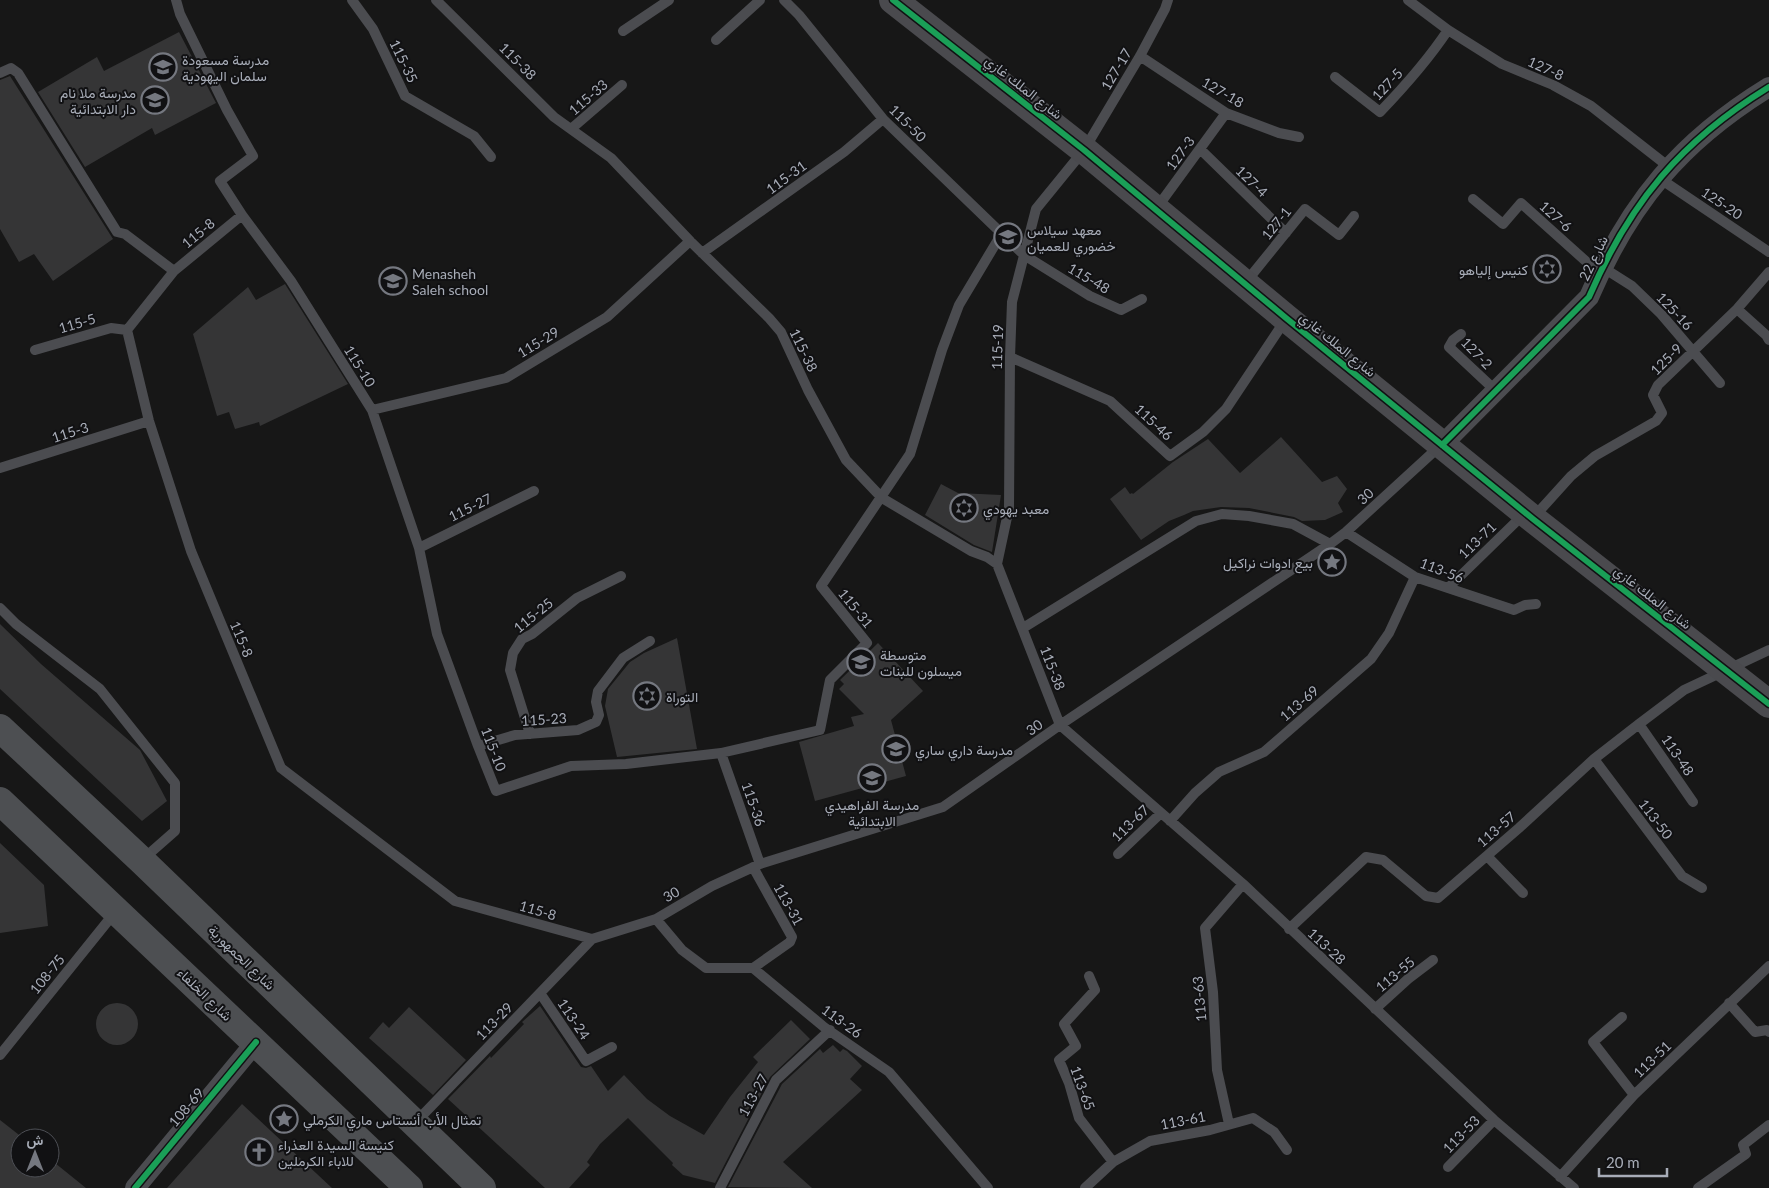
<svg xmlns="http://www.w3.org/2000/svg" width="1769" height="1188" font-family="Lato,Vazirmatn,sans-serif">
<style>
.building{fill:#353536}
.lines{fill:none;stroke-linecap:round;stroke-linejoin:round}
.lane{stroke:#4b4c50;stroke-width:10}
.street{stroke:#4b4c50;stroke-width:20}
.secondary{stroke:#4a4a4e;stroke-width:28}
.primary{stroke:#4d4f52;stroke-width:28}
.cycleway-casing{stroke:#111113;stroke-width:9}
.cycleway{stroke:#1a9f57;stroke-width:6}
.labels{text-anchor:middle;dominant-baseline:central;stroke-width:4;stroke-linejoin:round;paint-order:stroke}
.poi-label{font-size:14px;fill:#a8adb8;stroke:#111113;text-anchor:start}
.street-label{font-size:14px;fill:#a8adb8;stroke:#111113}
</style>
<rect width="100%" height="100%" fill="#171717"/>
<!-- building -->
<path class="building" d="M179,32L216,103L155,135L152,128L85,167L38,92L97,57L104,71Z
M10,76L113,239L53,281L34,254L19,262L0,229V80Z
M285,284L348,384L260,426L259,422L235,429L229,412L217,416L193,334L248,287L256,300Z
M1281,437L1322,482L1337,476L1347,489L1338,503L1343,512L1325,520L1302,521L1294,517L1249,508L1221,507L1193,511L1184,515L1169,521L1141,540L1110,499L1125,487L1130,494L1132,493L1133,494L1173,462L1208,439L1240,473Z
M941,484L958,493L1001,495L992,552L974,545L925,515Z
M0,624L41,664L140,750L167,801L142,821L0,689Z
M677,638L697,749L617,757L605,706L608,689L630,662L644,653Z
M878,643L923,691L891,720L906,776L815,801L799,742L854,726L851,717L864,714L839,689L844,684L840,680Z
M0,843L44,885L48,926L0,933Z
M96 1024a21 21 0 1 1 42 0a21 21 0 1 1-42 0Z
M540,1006L581,1067L586,1068L591,1066L608,1091L624,1075L647,1099L670,1116L704,1135L730,1097L758,1062L753,1057L791,1020L810,1039L770,1077L715,1183L683,1175L672,1165L673,1163L628,1118L600,1144L587,1162L590,1165L569,1188H545L448,1099L490,1056L491,1058L524,1024L522,1022Z
M409,1007L466,1060L433,1095L369,1038L383,1022L389,1028Z
M833,1045L840,1052L843,1049L847,1051L862,1066L850,1079L862,1090L783,1162L812,1188L728,1187L782,1084L820,1049L823,1053Z
M242,1104L256,1117L332,1188H167Z
M0,1120L23,1138H20V1168H50V1159L86,1188H0Z"/>
<g class="lines">
<!-- lane -->
<path class="lane" d="M176,0L180,14L227,110L253,156L220,181L242,215L291,281L372,410L419,548L437,634L478,746L496,791L571,766L626,764L721,753L820,730L830,680L867,643L821,586L910,454L942,350L959,305L1002,233
M352,0L373,29L405,96L474,136L491,157
M436,0L554,117L611,158L690,241L769,318L781,332L808,390L846,460L882,498L971,551L987,557L997,564L1060,725L1243,884L1494,1120L1574,1188
M784,0L799,15L883,119L1024,255L1090,296L1121,310L1142,299
M1408,0L1448,30L1502,64L1553,85L1591,106L1669,167
M623,31L669,0
M716,40L760,0
M1140,56L1226,113L1279,133L1299,137
M0,73L11,68L18,73L117,232L125,234L174,271
M1335,77L1380,112C1405,86 1428,60 1448,30
M571,129L622,85
M1200,149L1286,233
M1659,178L1769,252
M1473,199L1503,224L1521,203L1599,273
M1156,209L1226,113
M242,215L174,271L127,330L149,421L191,551L281,768L455,901L592,939
M702,253L844,152L883,119
M1602,267L1632,286L1661,314L1720,383
M1246,282L1305,209L1339,235L1354,216
M1737,309L1766,335L1769,340
M1461,334L1453,340L1449,347L1496,391
M35,350L111,328L127,330
M1010,357L1110,401L1170,456L1203,432L1226,409L1286,319
M372,410L506,378L607,317L690,241
M0,468L149,421
M1533,518L1571,476L1595,456L1656,421L1662,413L1653,395L1658,385L1737,309L1769,272
M1346,532L1415,577L1514,610L1525,605L1536,604
M419,548L534,491
M997,564L1009,508L1010,357L1012,302L1036,209L1084,150L1140,56L1165,9L1168,0
M1448,588L1524,514
M0,608L16,624L100,689L175,783V831L142,860
M1023,628L1196,521L1222,514L1249,516L1293,524L1330,544
M1639,724L1693,802
M530,734L510,670L513,653L522,639L532,634L577,598L621,576
M478,746L515,735L578,730L596,722L599,715L596,702L598,691L623,658L650,641
M721,753L760,864
M1594,759L1682,876L1702,888
M1170,821L1195,793L1219,772L1264,752L1371,659L1389,633L1415,577
M1118,854L1161,813
M1487,856L1523,893
M753,867L792,937L790,942L753,968
M656,919L682,950L706,968H753L824,1027L889,1072L988,1188
M1289,929L1366,857L1383,860L1426,896L1438,898L1519,828L1594,759L1639,724L1684,690L1769,650
M1089,976L1095,990L1064,1024L1076,1046L1059,1060L1069,1083L1079,1118L1113,1162
M540,993L586,1061L612,1047
M1729,1003L1755,1032L1767,1030L1769,1032
M1375,1009L1408,979L1433,960
M1622,1017L1593,1042L1634,1095
M0,1055L116,911
M415,1123L592,939L656,919L712,886L760,864L943,807L1060,725L1330,544L1346,532L1441,445
M1229,1124L1217,1070L1213,992L1205,928L1243,884
M1448,1167L1494,1120
M1560,1177L1634,1095L1769,966
M720,1188L776,1080L830,1030
M1085,1188L1113,1162L1150,1141L1210,1130L1253,1118L1274,1132L1287,1150
M1698,1188L1746,1154L1743,1145L1769,1125"/>
<!-- street -->
<path class="street" d="M1442,445L1589,297C1630,202 1681,141 1769,87
M135,1188L256,1042"/>
<!-- secondary -->
<path class="secondary" d="M893,0L1084,150L1286,318L1533,519L1769,704"/>
<!-- primary -->
<path class="primary" d="M0,728L141,860L482,1188
M0,801L409,1188"/>
<!-- cycleway casing -->
<g class="cycleway-casing">
<path id="cycleway" d="M893,0L1084,150L1286,318L1533,519L1769,704
M1442,445L1589,297C1630,202 1681,141 1769,87
M135,1188L256,1042"/>
</g>
<!-- cycleway -->
<use href="#cycleway" class="cycleway"/>
</g>
<!-- icons -->
<defs>
<g id="school-ring" transform="scale(1.4375)"><circle r="9.5" fill="#111113" stroke="#757880" stroke-width="1.5"/><path d="M0-5L7-2L0 1L-7-2ZM-4 1L0 2.5L4 1V4Q0 6-4 4Z" fill="#757880"/></g>
<g id="synagogue-ring" transform="scale(1.4375)"><circle r="9.5" fill="#111113" stroke="#757880" stroke-width="1.5"/><path d="M0-6.5L5.6 3.2H-5.6ZM0 6.5L5.6-3.2H-5.6Z" fill="#757880"/></g>
<g id="sight-ring" transform="scale(1.4375)"><circle r="9.5" fill="#111113" stroke="#757880" stroke-width="1.5"/><path d="M0-6L1.8-2.2L6-1.7L2.9 1.2L3.7 5.4L0 3.3L-3.7 5.4L-2.9 1.2L-6-1.7L-1.8-2.2Z" fill="#757880"/></g>
<g id="church-ring" transform="scale(1.4375)"><circle r="9.5" fill="#111113" stroke="#757880" stroke-width="1.5"/><path d="M-1.2-6h2.4v3.5h3.3v2.4h-3.3V6h-2.4V-.1h-3.3v-2.4h3.3Z" fill="#757880"/></g>
</defs>
<g fill-rule="evenodd">
<use href="#school-ring" x="163" y="67"/>
<use href="#school-ring" x="155" y="100"/>
<use href="#school-ring" x="1008" y="237"/>
<use href="#synagogue-ring" x="1547" y="269"/>
<use href="#school-ring" x="393" y="281"/>
<use href="#synagogue-ring" x="964" y="508"/>
<use href="#sight-ring" x="1332" y="562"/>
<use href="#school-ring" x="861" y="662"/>
<use href="#synagogue-ring" x="647" y="696"/>
<use href="#school-ring" x="896" y="749"/>
<use href="#school-ring" x="872" y="778"/>
<use href="#sight-ring" x="284" y="1119"/>
<use href="#church-ring" x="259" y="1152"/>
</g>
<g class="labels">
<!-- poi labels -->
<g class="poi-label">
<text x="182" y="59">مدرسة مسعودة<tspan x="182" dy="16">سلمان اليهودية</tspan></text>
<text x="136" y="92" text-anchor="end">مدرسة ملا نام<tspan x="136" dy="16">دار الابتدائية</tspan></text>
<text x="1027" y="229">معهد سيلاس<tspan x="1027" dy="16">خضوري للعميان</tspan></text>
<text x="1528" y="269" text-anchor="end">كنيس إلياهو</text>
<text x="412" y="273">Menasheh<tspan x="412" dy="16">Saleh school</tspan></text>
<text x="983" y="508">معبد يهودي</text>
<text x="1313" y="562" text-anchor="end">بيع ادوات نراكيل</text>
<text x="880" y="654">متوسطة<tspan x="880" dy="16">ميسلون للبنات</tspan></text>
<text x="666" y="696">التوراة</text>
<text x="915" y="749">مدرسة داري ساري</text>
<text x="872" y="804" text-anchor="middle">مدرسة الفراهيدي<tspan x="872" dy="16">الابتدائية</tspan></text>
<text x="303" y="1119">تمثال الأب أنستاس ماري الكرملي</text>
<text x="278" y="1144">كنيسة السيدة العذراء<tspan x="278" dy="16">للاباء الكرملين</tspan></text>
</g>
<!-- street labels -->
<g class="street-label">
<text transform="translate(404 61) rotate(64)">115-35</text>
<text transform="translate(518 61) rotate(45)">115-38</text>
<text transform="translate(1546 68) rotate(24)">127-8</text>
<text transform="translate(1116 69) rotate(-59)">127-17</text>
<text transform="translate(1387 84) rotate(-47)">127-5</text>
<text transform="translate(1024 87) rotate(38)">شارع الملك غازي</text>
<text transform="translate(1223 92) rotate(30)">127-18</text>
<text transform="translate(588 97) rotate(-41)">115-33</text>
<text transform="translate(908 123) rotate(45)">115-50</text>
<text transform="translate(1180 153) rotate(-54)">127-3</text>
<text transform="translate(786 177) rotate(-36)">115-31</text>
<text transform="translate(1252 181) rotate(44)">127-4</text>
<text transform="translate(1722 203) rotate(34)">125-20</text>
<text transform="translate(1556 216) rotate(42)">127-6</text>
<text transform="translate(1276 223) rotate(-51)">127-1</text>
<text transform="translate(198 233) rotate(-40)">115-8</text>
<text transform="translate(1593 258) rotate(-64)">شارع 22</text>
<text transform="translate(1089 278) rotate(30)">115-48</text>
<text transform="translate(1675 311) rotate(47)">125-16</text>
<text transform="translate(77 323) rotate(-16)">115-5</text>
<text transform="translate(538 342) rotate(-31)">115-29</text>
<text transform="translate(1338 344) rotate(39)">شارع الملك غازي</text>
<text transform="translate(997 347) rotate(-88)">115-19</text>
<text transform="translate(804 350) rotate(64)">115-38</text>
<text transform="translate(1477 353) rotate(46)">127-2</text>
<text transform="translate(1666 359) rotate(-45)">125-9</text>
<text transform="translate(360 366) rotate(58)">115-10</text>
<text transform="translate(1154 422) rotate(43)">115-46</text>
<text transform="translate(70 432) rotate(-18)">115-3</text>
<text transform="translate(1365 496) rotate(-42)">30</text>
<text transform="translate(470 507) rotate(-26)">115-27</text>
<text transform="translate(1477 540) rotate(-44)">113-71</text>
<text transform="translate(1442 570) rotate(21)">113-56</text>
<text transform="translate(1653 597) rotate(38)">شارع الملك غازي</text>
<text transform="translate(856 608) rotate(51)">115-31</text>
<text transform="translate(533 615) rotate(-39)">115-25</text>
<text transform="translate(242 639) rotate(67)">115-8</text>
<text transform="translate(1053 668) rotate(69)">115-38</text>
<text transform="translate(1299 703) rotate(-41)">113-69</text>
<text transform="translate(544 719) rotate(-4)">115-23</text>
<text transform="translate(1034 727) rotate(-35)">30</text>
<text transform="translate(494 749) rotate(69)">115-10</text>
<text transform="translate(1678 755) rotate(56)">113-48</text>
<text transform="translate(754 804) rotate(71)">115-36</text>
<text transform="translate(1656 819) rotate(53)">113-50</text>
<text transform="translate(1130 823) rotate(-44)">113-67</text>
<text transform="translate(1496 829) rotate(-41)">113-57</text>
<text transform="translate(671 894) rotate(-30)">30</text>
<text transform="translate(789 904) rotate(61)">113-31</text>
<text transform="translate(538 910) rotate(16)">115-8</text>
<text transform="translate(1327 946) rotate(43)">113-28</text>
<text transform="translate(242 957) rotate(44)">شارع الجمهورية</text>
<text transform="translate(47 974) rotate(-51)">108-75</text>
<text transform="translate(1395 974) rotate(-40)">113-55</text>
<text transform="translate(205 994) rotate(44)">شارع الخلفاء</text>
<text transform="translate(1199 999) rotate(-95)">113-63</text>
<text transform="translate(574 1019) rotate(56)">113-24</text>
<text transform="translate(494 1021) rotate(-46)">113-29</text>
<text transform="translate(842 1021) rotate(36)">113-26</text>
<text transform="translate(1652 1059) rotate(-44)">113-51</text>
<text transform="translate(1083 1088) rotate(70)">113-65</text>
<text transform="translate(753 1095) rotate(-61)">113-27</text>
<text transform="translate(186 1107) rotate(-50)">108-69</text>
<text transform="translate(1183 1120) rotate(-11)">113-61</text>
<text transform="translate(1461 1134) rotate(-46)">113-53</text>
</g>
</g>
<!-- north arrow -->
<g transform="translate(35 1153)"><circle r="24" fill="#111113" stroke="#4d4f55"/>
<path d="M0-4L9 19L0 12L-9 19Z" fill="#757880"/>
<text y="-8" font-size="14" font-weight="bold" text-anchor="middle" fill="#a8adb8">ش</text>
</g>
<!-- scale -->
<path d="M1599 1168v8h68v-8" fill="none" stroke="#a8adb8" stroke-width="2.5"/>
<text x="1606" y="1168" font-size="15" fill="#a8adb8" stroke="#111113" stroke-width="4" paint-order="stroke">20 m</text>
</svg>
